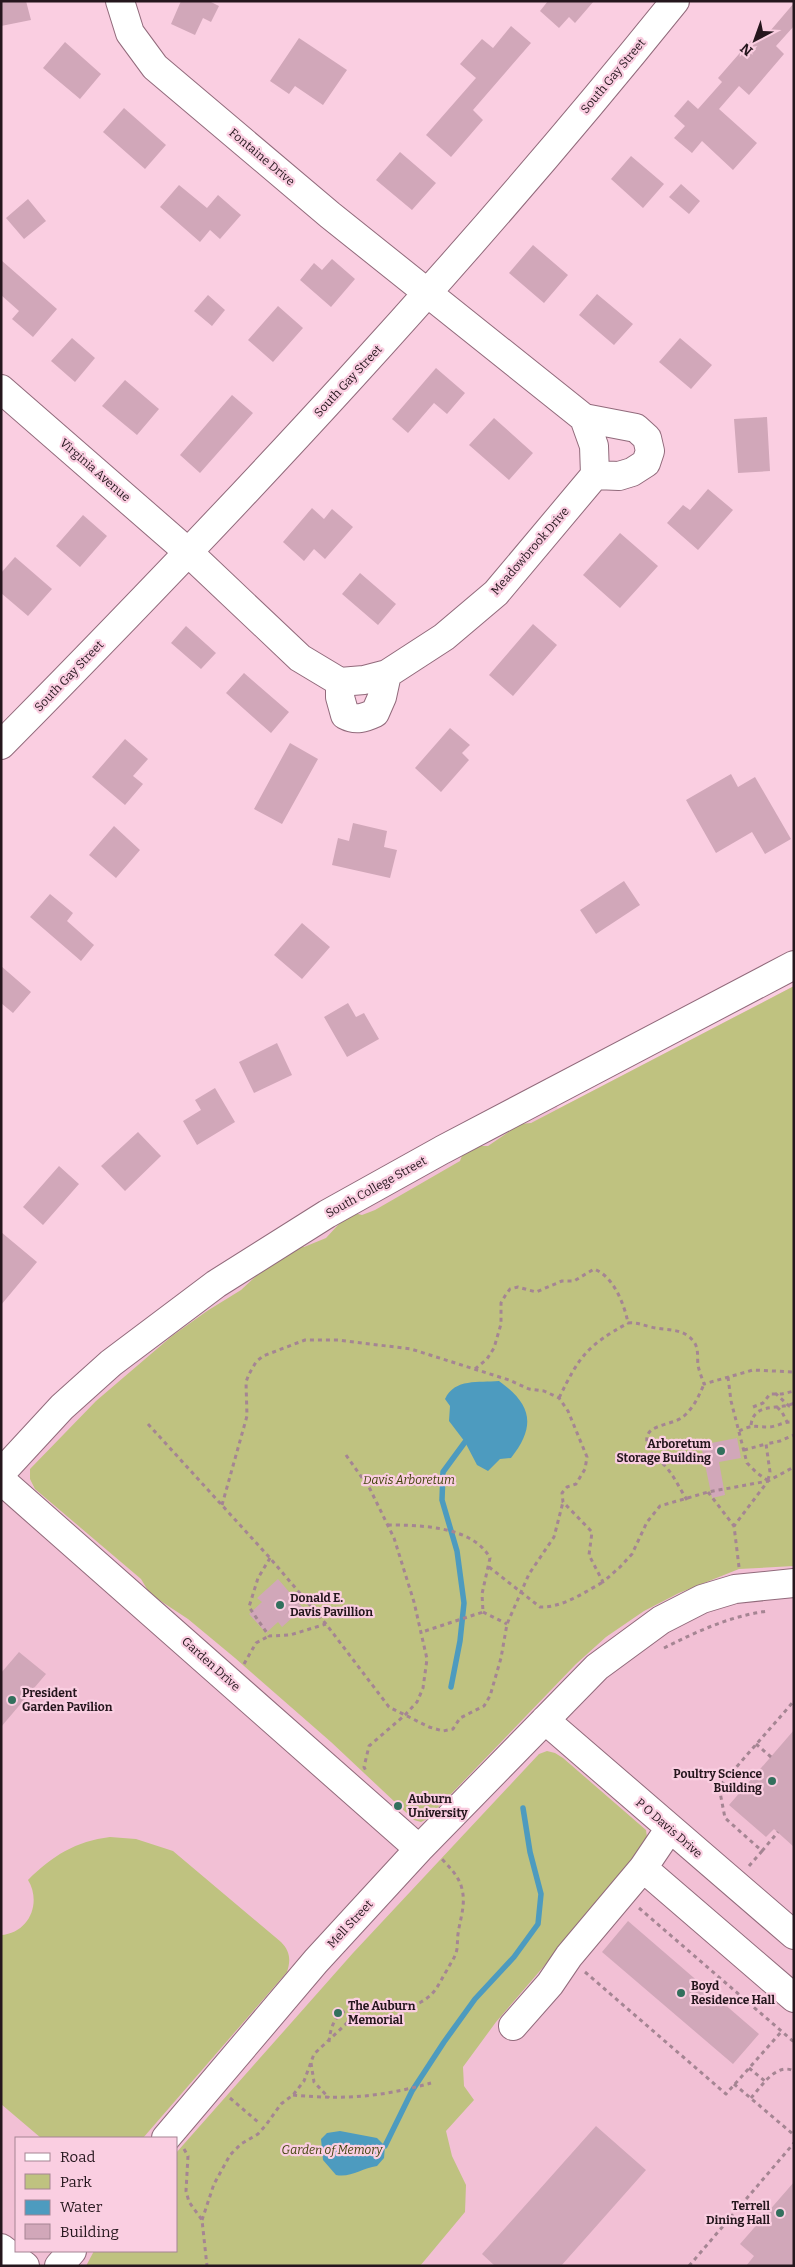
<svg xmlns="http://www.w3.org/2000/svg" width="795" height="2267" font-family="Bitter,serif">
<style>
.built{fill:#f2c0d5;fill-rule:evenodd}
.green{fill:#bfc280}
.water{fill:#4d9bbf}
.lines{fill:none;stroke-linecap:round;stroke-linejoin:round}
.stream{stroke:#4d9bbf;stroke-width:5.5}
.building{fill:#d1a7b9}
.minor-casing{stroke:#916a7b;stroke-width:30}
.major-casing{stroke:#916a7b;stroke-width:30}
.path{stroke:#a58593;stroke-width:3;stroke-dasharray:4 4;stroke-linecap:butt}
.minor{stroke:#fff;stroke-width:28}
.major{stroke:#fff;stroke-width:28}
.poi-dot{fill:#32705d;stroke:#facee1;stroke-width:2}
.labels{text-anchor:middle;dominant-baseline:central;stroke-width:4.5;stroke-linejoin:round;paint-order:stroke}
.street-label{font-size:12px;fill:#25161d;stroke:#facee1}
.poi-label{font-size:12px;font-weight:bold;fill:#25161d;stroke:#facee1;text-anchor:start}
.park-label{font-size:12px;font-style:italic;fill:#43440c;stroke:#facee1}
</style>
<rect width="100%" height="100%" fill="#facee1"/>
<!-- built -->
<path class="built" d="M794,986V2266H1V1473L216,1284L550,1094L558,1109ZM16,2138H176V2251H16Z"/>
<!-- green -->
<path class="green" d="M794,986V1566L739,1569L679,1593L644,1611L606,1637L576,1664L427,1819L421,1822L414,1820L331,1742L235,1658L188,1619L150,1594L141,1579L35,1489L30,1479V1469L96,1401L172,1336L207,1311L241,1290L255,1277L264,1261L291,1238L304,1247L326,1238L350,1212L362,1215L375,1210L460,1161L463,1153L478,1146H488L520,1124L531,1123Z
M547,1751L555,1753L563,1758L646,1830L648,1845L496,2022L463,2067L464,2086L474,2100L446,2131L452,2156L466,2185L465,2212L420,2266H86L94,2251H176V2153L353,1953L539,1754Z
M110,1837L136,1839L173,1851L281,1942C290,1951 291,1960 287,1972L143,2138H41L1,2104V1935C29,1933 42,1903 28,1880C52,1856 76,1841 110,1837Z"/>
<!-- water -->
<path class="water" d="M499,1381C531,1404 537,1425 511,1458L500,1459L488,1471L477,1465L465,1442L449,1421L450,1406L445,1399C455,1378 478,1383 499,1381Z
M340,2131L377,2138L385,2146L384,2158L377,2166C362,2168 351,2178 336,2175L323,2160L321,2139L327,2133Z"/>
<g class="lines">
<!-- stream -->
<path class="stream" d="M451,1687L460,1641L464,1603L457,1551L442,1500L443,1472L465,1442
M385,2146L412,2091L444,2042L475,1999L514,1957L538,1924L541,1894L530,1852L523,1808"/>
</g>
<!-- building -->
<path class="building" d="M1,1H26L31,20L1,26Z
M181,1H209L219,6L211,22L203,18L195,35L171,24Z
M548,1H594L575,23L569,17L559,28L540,11Z
M794,3V26L776,46L784,54L749,95L739,86L719,109L757,143L733,170L702,141L692,153L674,138L685,126L674,116L688,100L698,109L722,82L718,78L759,31L765,37Z
M511,26L531,43L473,110L483,120L451,157L426,135L476,78L460,64L482,39L493,48Z
M299,38L347,70L323,105L295,86L289,94L270,81Z
M65,42L101,74L80,99L43,68Z
M124,108L166,145L145,169L103,132Z
M400,152L436,183L412,210L376,180Z
M631,156L664,184L643,208L611,179Z
M681,184L700,201L689,214L669,197Z
M179,185L207,208L218,195L241,215L220,239L210,230L200,242L160,207Z
M28,199L46,221L24,239L6,218Z
M533,245L568,275L544,303L509,273Z
M332,259L355,279L331,307L300,280L314,263L322,270Z
M1,260L57,309L33,337L12,319L19,311L1,295Z
M597,294L633,324L614,345L579,315Z
M208,295L225,310L212,326L194,311Z
M278,306L303,328L273,362L248,340Z
M72,338L95,358L75,382L51,361Z
M680,338L712,365L691,389L659,362Z
M436,368L465,393L447,414L434,403L408,433L392,419Z
M125,380L159,409L137,435L102,406Z
M232,395L253,413L200,473L180,455Z
M767,417L770,471L738,473L734,419Z
M494,418L533,453L509,480L469,445Z
M708,489L733,510L698,550L667,523L683,505L690,510Z
M312,508L324,519L332,509L353,527L325,559L314,549L304,561L283,542Z
M83,515L107,536L80,567L56,546Z
M620,533L658,566L620,608L583,575Z
M15,557L52,589L28,616L1,593V573Z
M360,573L396,604L378,625L342,594Z
M533,624L557,645L513,696L489,675Z
M186,626L216,653L201,669L171,643Z
M244,673L289,712L271,733L226,693Z
M450,728L470,745L462,753L469,760L441,792L415,768Z
M125,739L148,759L133,776L143,784L125,805L92,777Z
M290,743L318,759L282,824L254,809Z
M731,774L738,787L755,777L791,839L765,854L752,832L716,853L686,800Z
M353,823L387,831L384,847L397,850L390,878L332,865L338,838L349,841Z
M114,826L140,850L116,878L89,855Z
M624,881L640,905L596,934L580,910Z
M50,894L73,913L67,921L94,945L81,961L30,917Z
M302,923L330,947L302,979L274,955Z
M1,966L31,992L13,1013L1,1003Z
M348,1003L356,1017L364,1013L379,1039L347,1057L324,1017Z
M277,1043L292,1075L254,1093L239,1062Z
M215,1088L235,1122L197,1145L183,1121L201,1110L195,1100Z
M138,1132L161,1156L125,1191L101,1166Z
M59,1166L79,1184L43,1225L23,1207Z
M1,1232L37,1262L1,1305Z
M737,1438L741,1458L719,1462L725,1495L712,1498L701,1445Z
M278,1579L303,1608L282,1627L278,1622L266,1633L249,1614L262,1602L257,1598Z
M19,1652L46,1674L1,1727V1673Z
M794,1730V1847L774,1829L766,1837L729,1805Z
M628,1921L759,2034L733,2064L602,1952Z
M596,2126L646,2170L561,2266H495L482,2254Z
M794,2182V2266H746L754,2256L740,2244Z"/>
<g class="lines">
<!-- minor casing -->
<g class="minor-casing">
<path id="minor" d="M1,389L188,552L300,658L340,682L364,680L387,674L444,637L496,593L595,475L594,446L584,418L330,215L155,67L130,33L120,1
M584,418L636,428L647,438L650,451L646,463L632,472L619,476L595,475
M340,682V697L345,715C356,721 364,718 375,713L382,697L387,674
M1,745C236,507 465,262 675,1
M1,1480L419,1849
M545,1720L794,1935
M643,1868L794,1998
M513,2026L550,1984L569,1956L643,1868L670,1828
M166,2138L316,1961L419,1849L597,1667L661,1620L702,1599L735,1589L794,1583
M1,2248L25,2266
M59,2266L72,2251"/>
</g>
<!-- major casing -->
<g class="major-casing">
<path id="major" d="M1,1473L62,1407L111,1363L216,1284L327,1214L442,1150L794,965"/>
</g>
<!-- path -->
<path class="path" d="M475,1369L487,1359L494,1348L501,1324V1303L505,1296L510,1289L518,1287L536,1292L562,1281H574L594,1269C613,1276 624,1303 628,1323C637,1322 642,1325 651,1327C666,1331 683,1327 694,1342C699,1349 697,1357 698,1365C699,1371 702,1378 704,1384L753,1370L794,1372
M728,1377L731,1401L747,1463L757,1473L767,1480
M775,1393L789,1406L794,1407
M559,1398C580,1355 587,1346 628,1323
M753,1407L763,1403L770,1394H782L794,1391
M777,1407L782,1412L787,1422
M148,1424L270,1558L326,1624L389,1707L429,1727L443,1731L453,1729L460,1718L484,1706L490,1696L501,1658L507,1624L529,1574L554,1537L563,1502
M751,1425C754,1401 779,1411 794,1403
M739,1431C753,1424 756,1427 770,1427C778,1426 785,1421 794,1422
M744,1450L766,1444
M346,1455L370,1489L394,1538L414,1602L427,1659L423,1688L417,1702L405,1715L369,1746L364,1767L366,1771
M768,1480L770,1472L766,1444L780,1441L794,1435
M708,1492L734,1526
M687,1500C680,1489 674,1476 666,1467C662,1462 655,1460 652,1454C633,1422 671,1428 684,1416C694,1407 699,1396 704,1384
M222,1505L247,1416L246,1382L249,1374L256,1362L263,1356L305,1340H338L411,1349L509,1380L529,1389L544,1391L559,1398L568,1411L587,1457L585,1469L576,1484L567,1487L562,1493L563,1502L592,1532L589,1555L603,1582L620,1567L632,1554L647,1522L660,1506L708,1492L768,1481
M388,1525C419,1525 473,1526 490,1558L482,1594L483,1612L422,1632
M270,1558L258,1578L249,1607L269,1636L290,1635L326,1624
M489,1567L540,1607C562,1608 585,1592 603,1582
M739,1567L734,1526L768,1481L794,1467
M483,1612L507,1624
M664,1648C698,1631 730,1616 768,1611
M244,1664L256,1643L269,1636
M756,1744L771,1757
M762,1851L778,1832
M749,1866L762,1851L725,1818L719,1787L794,1701
M639,1908L794,2042
M585,1972L726,2094L782,2031
M329,2042C334,1984 388,2019 421,2002C436,1994 439,1983 447,1970C450,1964 454,1959 456,1953C458,1947 457,1941 458,1934C460,1919 466,1905 462,1889C459,1876 450,1868 441,1858
M311,2063L314,2082L329,2098
M749,2068L766,2082
M734,2084L794,2135
M293,2095C344,2100 381,2097 431,2083
M230,2098L258,2122
M751,2098C761,2087 776,2062 794,2071
M184,2149L188,2156L186,2191L189,2202L202,2220L207,2266
M202,2220L214,2184L230,2155L241,2144L258,2134L266,2125L281,2104L293,2095L304,2081L314,2054L365,2006
M689,2266L794,2143"/>
<!-- minor -->
<use href="#minor" class="minor"/>
<!-- major -->
<use href="#major" class="major"/>
</g>
<!-- markers -->
<g class="poi-dot">
<circle cx="721" cy="1451" r="5"/>
<circle cx="280" cy="1605" r="5"/>
<circle cx="12" cy="1700" r="5"/>
<circle cx="772" cy="1781" r="5"/>
<circle cx="398" cy="1806" r="5"/>
<circle cx="681" cy="1993" r="5"/>
<circle cx="338" cy="2013" r="5"/>
<circle cx="780" cy="2213" r="5"/>
</g>
<g class="labels">
<!-- street labels -->
<g class="street-label">
<text transform="translate(613 76) rotate(-50)">South Gay Street</text>
<text transform="translate(262 157) rotate(40)">Fontaine Drive</text>
<text transform="translate(348 381) rotate(-47)">South Gay Street</text>
<text transform="translate(95 470) rotate(41)">Virginia Avenue</text>
<text transform="translate(530 551) rotate(-49)">Meadowbrook Drive</text>
<text transform="translate(69 676) rotate(-46)">South Gay Street</text>
<text transform="translate(376 1187) rotate(-29)">South College Street</text>
<text transform="translate(211 1664) rotate(42)">Garden Drive</text>
<text transform="translate(669 1828) rotate(41)">P O Davis Drive</text>
<text transform="translate(350 1924) rotate(-47)">Mell Street</text>
</g>
<!-- poi labels -->
<g class="poi-label">
<text x="711" y="1444" text-anchor="end">Arboretum<tspan x="711" dy="14">Storage Building</tspan></text>
<text x="290" y="1598">Donald E.<tspan x="290" dy="14">Davis Pavillion</tspan></text>
<text x="22" y="1693">President<tspan x="22" dy="14">Garden Pavilion</tspan></text>
<text x="762" y="1774" text-anchor="end">Poultry Science<tspan x="762" dy="14">Building</tspan></text>
<text x="408" y="1799">Auburn<tspan x="408" dy="14">University</tspan></text>
<text x="691" y="1986">Boyd<tspan x="691" dy="14">Residence Hall</tspan></text>
<text x="348" y="2006">The Auburn<tspan x="348" dy="14">Memorial</tspan></text>
<text x="770" y="2206" text-anchor="end">Terrell<tspan x="770" dy="14">Dining Hall</tspan></text>
</g>
<!-- park labels -->
<g class="park-label">
<text x="409" y="1480">Davis Arboretum</text>
<text x="332" y="2150">Garden of Memory</text>
</g>
</g>
<!-- border -->
<rect width="795" height="2267" fill="none" stroke="#25161d" stroke-width="5"/>
<!-- legend -->
<rect x="15" y="2137" width="162" height="115" fill="#facee1" stroke="#a58493"/>
<rect x="25" y="2153" width="25" height="8" fill="#ffffff" stroke="#a58493"/>
<text x="60" y="2162" font-size="15" fill="#25161d">Road</text>
<rect x="25" y="2174" width="25" height="15" fill="#bfc280" stroke="#a58493"/>
<text x="60" y="2187" font-size="15" fill="#25161d">Park</text>
<rect x="25" y="2200" width="25" height="15" fill="#4d9bbf" stroke="#a58493"/>
<text x="60" y="2212" font-size="15" fill="#25161d">Water</text>
<rect x="25" y="2224" width="25" height="15" fill="#d1a7b9" stroke="#a58493"/>
<text x="60" y="2237" font-size="15" fill="#25161d">Building</text>
<!-- north arrow -->
<g transform="translate(755 40) rotate(221)" stroke="#facee1" stroke-width="4" paint-order="stroke">
<path d="M0-4L9 19L0 12L-9 19Z" fill="#25161d"/>
<text y="-8" font-size="14" font-weight="bold" text-anchor="middle" fill="#25161d">N</text>
</g>
</svg>
